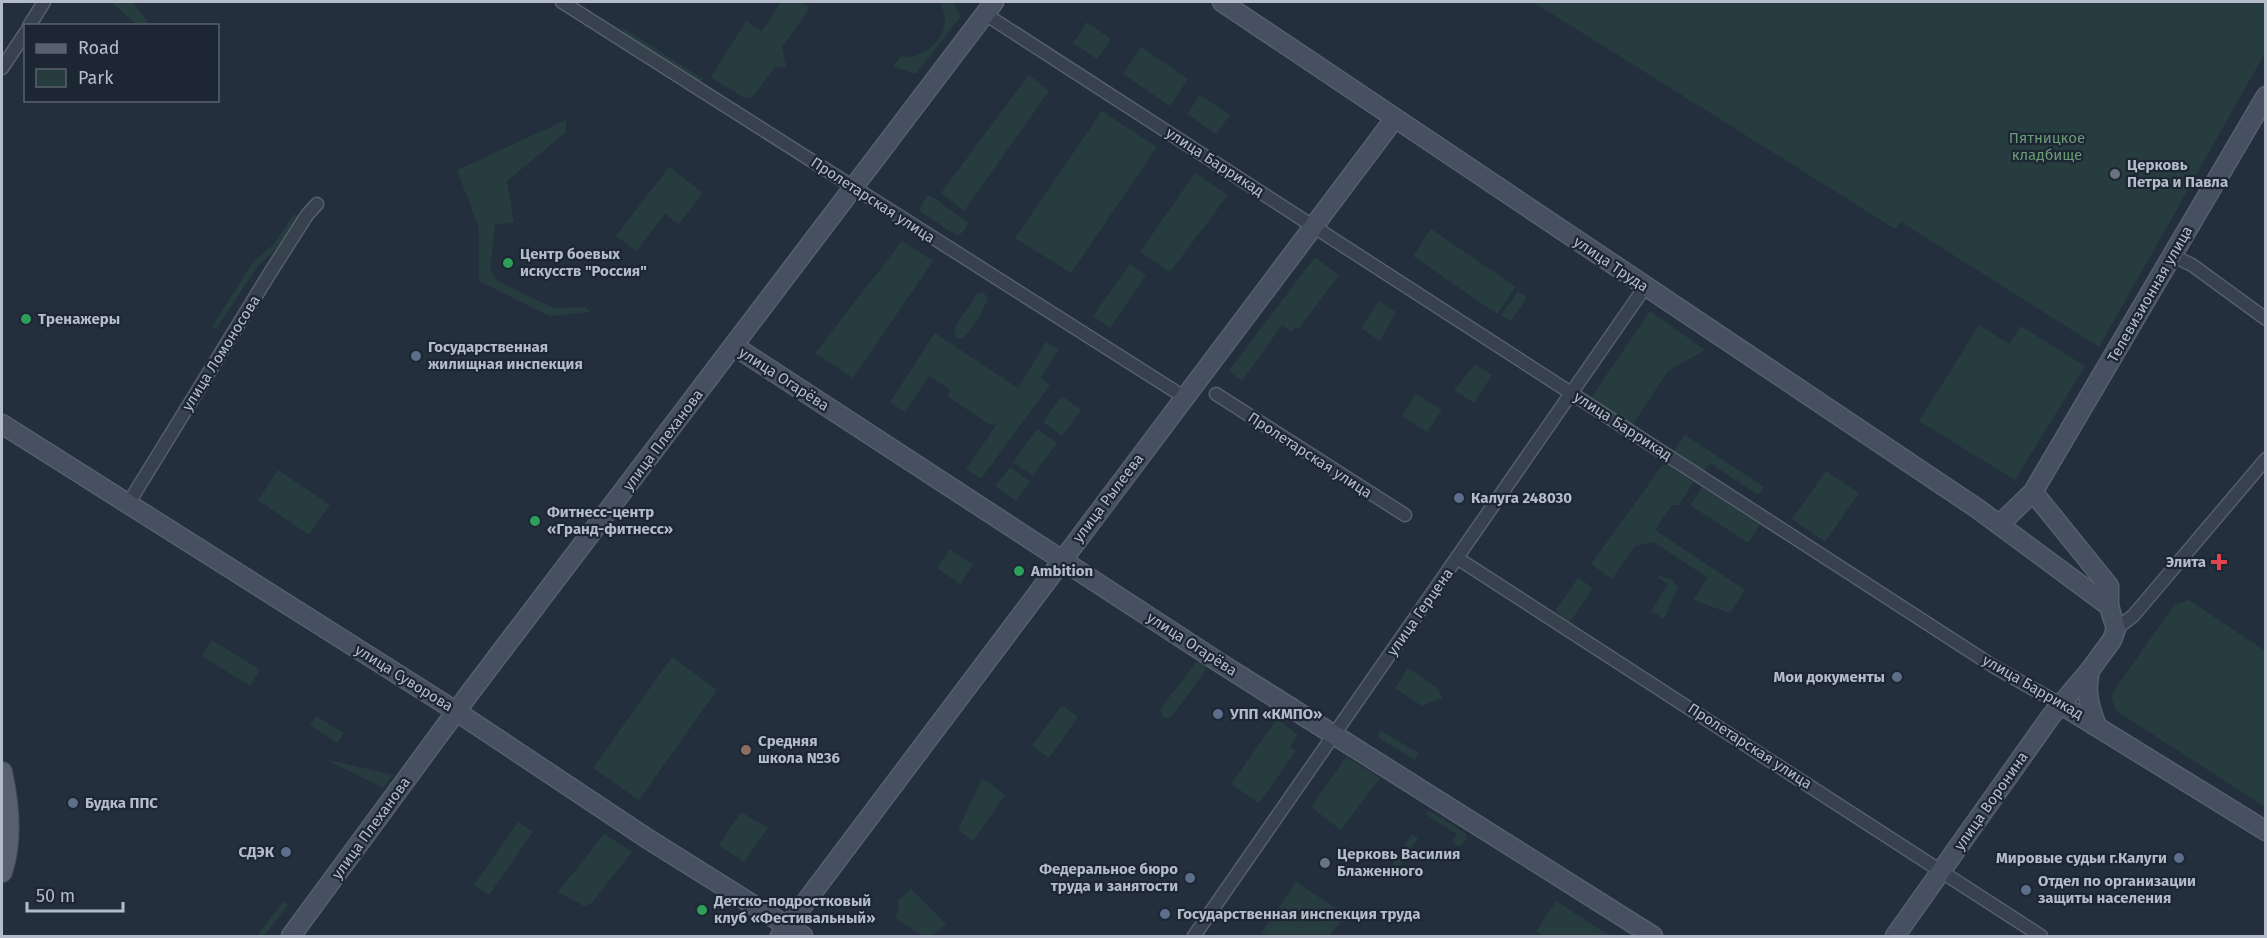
<svg xmlns="http://www.w3.org/2000/svg" width="2267" height="938" font-family="'Fira Sans',sans-serif">
<style>
.green{fill:#263c3f}
.lines{fill:none;stroke-linecap:round;stroke-linejoin:round}
.street-casing{stroke:#565f6c;stroke-width:15}
.secondary-casing{stroke:#565f6c;stroke-width:21}
.primary-casing{stroke:#414a57;stroke-width:22}
.street{stroke:#38414e;stroke-width:12}
.secondary{stroke:#465061;stroke-width:18}
.primary{stroke:#56606e;stroke-width:20}
.worship-dot{fill:#6b7280;stroke:#1d2633;stroke-width:2}
.leisure-dot{fill:#2e9e5b;stroke:#1d2633;stroke-width:2}
.service-dot{fill:#5c6f8a;stroke:#1d2633;stroke-width:2}
.health-dot{fill:#e0444e;stroke:#1d2633;stroke-width:2}
.education-dot{fill:#8d6e63;stroke:#1d2633;stroke-width:2}
.labels{text-anchor:middle;dominant-baseline:central;stroke-width:4.5;stroke-linejoin:round;paint-order:stroke}
.park-label{font-size:15px;fill:#6b9a76;stroke:#1d2633}
.street-label{font-size:15px;fill:#b4bcc9;stroke:#1d2633}
.poi-label{font-size:15px;font-weight:bold;fill:#b4bcc9;stroke:#1d2633;text-anchor:start}
</style>
<rect width="100%" height="100%" fill="#242f3e"/>
<!-- green -->
<path class="green" d="M111,2H133L150,25H137Z
M781,2H801L810,8L782,47L786,67L776,66L753,97L744,98L711,77L746,21L762,31Z
M942,2H954L960,17L916,74L893,67L901,56C921,61 945,41 945,20C945,13 941,7 942,2Z
M1533,2H2265V53L2099,347L1901,222L1895,229L1884,222Z
M1087,22L1111,39L1097,59L1073,43Z
M620,26L703,79L701,82L625,35Z
M1141,47L1188,79L1170,106L1123,74Z
M1029,75L1049,91L964,211L941,193Z
M1200,95L1230,115L1216,134L1187,114Z
M1102,111L1157,147L1071,273L1015,238Z
M566,120V132L507,181L514,222L495,225L490,270L497,281L554,308L586,307L590,312L549,316L479,281V228L457,170Z
M669,167L703,193L679,224L665,214L636,251L616,236Z
M1195,173L1228,195L1170,272L1140,252Z
M927,196H931L969,223L961,234L956,235L921,212L920,208Z
M294,214L298,217L278,247L258,266L216,329L212,327L253,262L274,244Z
M1431,229L1516,287L1497,314L1413,256Z
M902,241L933,261L853,378L815,353Z
M1315,257L1339,275L1299,329L1296,327L1292,332L1282,325L1242,381L1229,371Z
M1130,264L1146,275L1110,328L1093,316Z
M1518,291L1527,298L1511,321L1501,315Z
M978,293H984L988,298C983,312 972,331 961,339L956,337L954,328Z
M1379,301L1396,312L1380,341L1361,328Z
M1650,311L1705,350L1668,371L1631,427L1590,399Z
M1979,325L2009,344L2021,326L2085,366L2015,480L1919,421Z
M935,333L1018,388L1046,342L1059,350L1040,378L1050,385L981,479L966,469L997,424L990,425L947,396L951,390L929,376L905,412L890,402Z
M1475,364L1492,375L1474,403L1454,390Z
M1416,394L1442,410L1427,432L1402,416Z
M1062,396L1081,410L1062,436L1043,422Z
M1037,429L1057,443L1033,476L1013,462Z
M1685,435L1764,487L1758,495L1710,463L1704,471L1674,451Z
M1664,463L1694,482L1679,505H1672L1655,530L1745,590L1730,613L1693,600L1708,578L1653,542L1635,546L1612,579L1591,564Z
M1010,467L1030,482L1016,501L995,486Z
M278,470L330,505L309,535L258,500Z
M1826,471L1859,493L1825,542L1792,519Z
M1702,487L1760,525L1748,543L1690,505Z
M950,549L973,565L960,584L937,568Z
M1661,576L1672,580L1678,587L1664,619L1651,611L1668,584L1657,577Z
M1578,578L1593,588L1570,622L1555,611Z
M2189,600L2265,651V807L2115,710L2111,695L2174,605Z
M212,640L260,670L250,686L202,656Z
M672,657L717,690L639,800L593,768Z
M1196,662H1203L1206,668L1203,674L1173,715L1167,718L1162,717L1161,708Z
M1408,668L1436,687L1443,698L1422,706L1395,688Z
M1062,705L1078,717L1049,758L1032,746Z
M316,716L344,733L337,743L310,725Z
M1277,719L1298,735L1290,747L1296,751L1259,803L1231,784Z
M1381,731L1419,753L1415,760L1377,737Z
M1346,757L1380,778L1341,830L1311,807Z
M325,759L393,775L383,788Z
M982,778L1005,795L973,841L958,830Z
M1430,811L1466,834L1467,839L1460,847L1452,842L1457,834L1425,814Z
M741,812L768,828L744,862L719,845Z
M518,822L533,832L489,895L474,885Z
M604,834L632,852L592,903L584,906L558,892Z
M1412,834L1418,838L1399,868L1392,864Z
M1296,882L1353,920L1340,922L1329,936H1269L1262,932Z
M911,889L946,924L932,936H923L895,918L899,908L897,901Z
M1556,901L1610,936H1543L1536,932Z
M283,902L288,905L264,936H257Z"/>
<g class="lines">
<!-- street casing -->
<g class="street-casing">
<path id="street" d="M562,2L1184,397
M985,14L1993,666L2060,704
M29,26L44,2
M2,68L26,32
M2173,256L2192,265L2266,319
M1216,394L1405,515
M128,504L270,273L307,215L317,204
M1457,558L2041,936
M2116,629L2133,616L2266,459
M1194,936L1645,287"/>
</g>
<!-- secondary casing -->
<g class="secondary-casing">
<path id="secondary" d="M1222,2L1978,509L2109,606
M734,346L1220,663L1653,936
M2,424L451,708L648,839L803,936
M2000,524L2033,492L2266,96
M2090,670C2085,691 2089,705 2096,724
M2060,704L2266,831
M291,936L469,694L994,2
M780,936L1395,118
M1895,936L2051,716L2090,670L2112,640L2116,629L2109,606V586L2033,492"/>
</g>
<!-- primary casing -->
<g class="primary-casing">
<path id="primary" d="M2,772C9,804 13,840 2,872"/>
</g>
<!-- street -->
<use href="#street" class="street"/>
<!-- secondary -->
<use href="#secondary" class="secondary"/>
<!-- primary -->
<use href="#primary" class="primary"/>
</g>
<!-- markers -->
<g class="worship-dot">
<circle cx="2115" cy="174" r="6"/>
<circle cx="1325" cy="863" r="6"/>
</g>
<g class="leisure-dot">
<circle cx="508" cy="263" r="6"/>
<circle cx="26" cy="319" r="6"/>
<circle cx="535" cy="521" r="6"/>
<circle cx="1019" cy="571" r="6"/>
<circle cx="702" cy="910" r="6"/>
</g>
<g class="service-dot">
<circle cx="416" cy="356" r="6"/>
<circle cx="1459" cy="498" r="6"/>
<circle cx="1897" cy="677" r="6"/>
<circle cx="1218" cy="714" r="6"/>
<circle cx="73" cy="803" r="6"/>
<circle cx="286" cy="852" r="6"/>
<circle cx="2179" cy="858" r="6"/>
<circle cx="1190" cy="878" r="6"/>
<circle cx="2026" cy="890" r="6"/>
<circle cx="1165" cy="914" r="6"/>
</g>
<path class="health-dot" d="M2216 553h6v6h6v6h-6v6h-6v-6h-6v-6h6z"/>
<circle class="education-dot" cx="746" cy="750" r="6"/>
<g class="labels">
<!-- park labels -->
<g class="park-label">
<text x="2047" y="138">Пятницкое<tspan x="2047" dy="17">кладбище</tspan></text>
</g>
<!-- street labels -->
<g class="street-label">
<text transform="translate(1215 162) rotate(33)">улица Баррикад</text>
<text transform="translate(873 200) rotate(33)">Пролетарская улица</text>
<text transform="translate(1611 264) rotate(34)">улица Труда</text>
<text transform="translate(2150 294) rotate(-60)">Телевизионная улица</text>
<text transform="translate(221 353) rotate(-58)">улица Ломоносова</text>
<text transform="translate(784 379) rotate(33)">улица Огарёва</text>
<text transform="translate(1623 426) rotate(33)">улица Баррикад</text>
<text transform="translate(663 440) rotate(-53)">улица Плеханова</text>
<text transform="translate(1310 455) rotate(33)">Пролетарская улица</text>
<text transform="translate(1108 498) rotate(-53)">улица Рылеева</text>
<text transform="translate(1420 612) rotate(-55)">улица Герцена</text>
<text transform="translate(1192 644) rotate(33)">улица Огарёва</text>
<text transform="translate(404 678) rotate(32)">улица Суворова</text>
<text transform="translate(2033 687) rotate(30)">улица Баррикад</text>
<text transform="translate(1750 746) rotate(33)">Пролетарская улица</text>
<text transform="translate(1991 801) rotate(-55)">улица Воронина</text>
<text transform="translate(371 828) rotate(-54)">улица Плеханова</text>
</g>
<!-- poi labels -->
<g class="poi-label">
<text x="2127" y="165">Церковь<tspan x="2127" dy="17">Петра и Павла</tspan></text>
<text x="520" y="254">Центр боевых<tspan x="520" dy="17">искусств "Россия"</tspan></text>
<text x="38" y="319">Тренажеры</text>
<text x="428" y="347">Государственная<tspan x="428" dy="17">жилищная инспекция</tspan></text>
<text x="1471" y="498">Калуга 248030</text>
<text x="547" y="512">Фитнесс-центр<tspan x="547" dy="17">«Гранд-фитнесс»</tspan></text>
<text x="2206" y="562" text-anchor="end">Элита</text>
<text x="1031" y="571">Ambition</text>
<text x="1885" y="677" text-anchor="end">Мои документы</text>
<text x="1230" y="714">УПП «КМПО»</text>
<text x="758" y="741">Средняя<tspan x="758" dy="17">школа №36</tspan></text>
<text x="85" y="803">Будка ППС</text>
<text x="274" y="852" text-anchor="end">СДЭК</text>
<text x="1337" y="854">Церковь Василия<tspan x="1337" dy="17">Блаженного</tspan></text>
<text x="2167" y="858" text-anchor="end">Мировые судьи г.Калуги</text>
<text x="1178" y="869" text-anchor="end">Федеральное бюро<tspan x="1178" dy="17">труда и занятости</tspan></text>
<text x="2038" y="881">Отдел по организации<tspan x="2038" dy="17">защиты населения</tspan></text>
<text x="714" y="901">Детско-подростковый<tspan x="714" dy="17">клуб «Фестивальный»</tspan></text>
<text x="1177" y="914">Государственная инспекция труда</text>
</g>
</g>
<!-- border -->
<rect width="2267" height="938" fill="none" stroke="#b4bcc9" stroke-width="6"/>
<!-- legend -->
<rect x="24" y="24" width="195" height="78" fill="#1d2633" stroke="#59626f" stroke-width="1.5"/>
<rect x="36" y="44" width="30" height="9" fill="#56606e" stroke="#59626f" stroke-width="1.5"/>
<text x="78" y="54" font-size="18" fill="#b4bcc9">Road</text>
<rect x="36" y="69" width="30" height="18" fill="#263c3f" stroke="#59626f" stroke-width="1.5"/>
<text x="78" y="84" font-size="18" fill="#b4bcc9">Park</text>
<!-- scale -->
<path d="M27 902v9h96v-9" fill="none" stroke="#b4bcc9" stroke-width="3"/>
<text x="36" y="902" font-size="18" fill="#b4bcc9" stroke="#1d2633" stroke-width="4.5" paint-order="stroke">50 m</text>
</svg>
